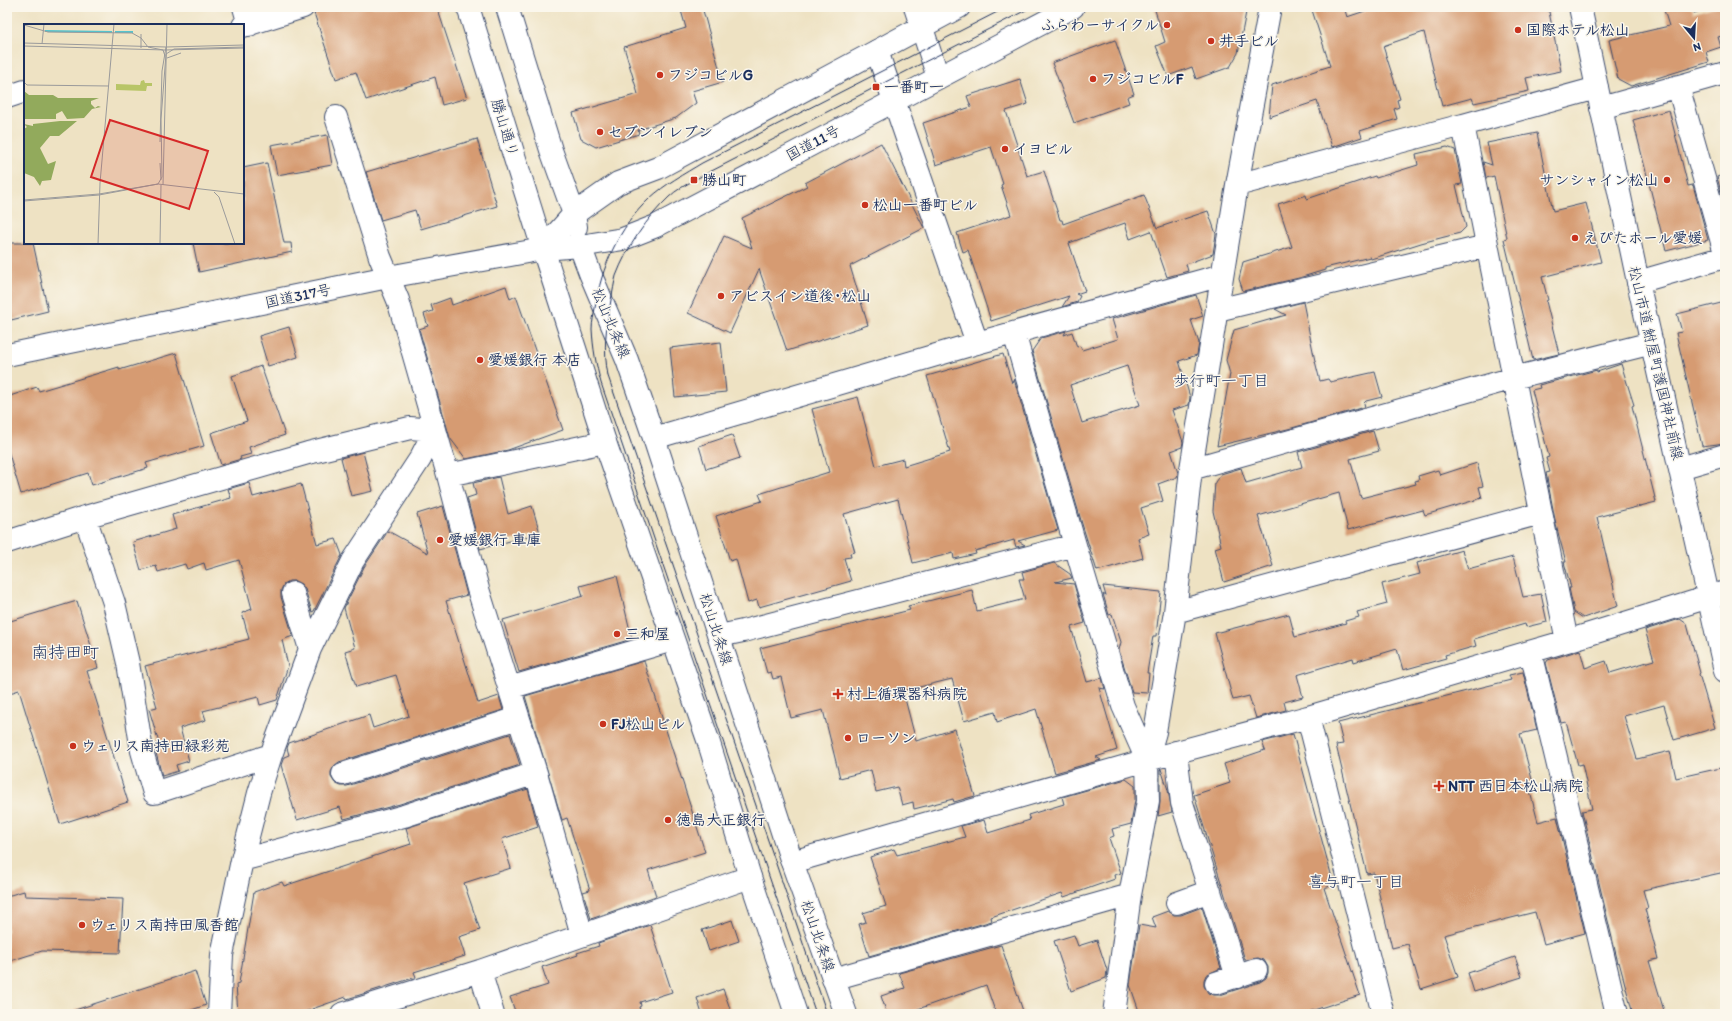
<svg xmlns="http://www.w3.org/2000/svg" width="1732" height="1021" font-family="Itim,'Klee One',sans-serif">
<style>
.building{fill:#d69b72;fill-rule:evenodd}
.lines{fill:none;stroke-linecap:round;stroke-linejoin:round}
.minor-casing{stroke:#3b4a6d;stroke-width:24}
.tertiary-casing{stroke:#3b4a6d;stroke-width:24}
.primary-casing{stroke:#3b4a6d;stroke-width:24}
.trunk-casing{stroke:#3b4a6d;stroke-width:24}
.minor{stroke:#fff;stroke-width:22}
.tertiary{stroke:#fff;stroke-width:22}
.primary{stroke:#fff;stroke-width:22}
.trunk{stroke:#fff;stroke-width:22}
.tram{stroke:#1b2f5e;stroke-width:1}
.poi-dot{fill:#c8321e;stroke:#fbf7ec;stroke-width:1.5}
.labels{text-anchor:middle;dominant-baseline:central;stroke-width:3;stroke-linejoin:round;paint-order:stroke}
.poi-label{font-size:15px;font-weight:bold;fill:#1b2f5e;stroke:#fbf7ec;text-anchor:start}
.street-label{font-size:15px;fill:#1b2f5e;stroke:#fbf7ec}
.neighbourhood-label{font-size:16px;fill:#1b2f5e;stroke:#fbf7ec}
.quarter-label{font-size:17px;fill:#1b2f5e;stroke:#fbf7ec}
.inset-river{fill:none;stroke:#56c3cc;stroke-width:2}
.inset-road{fill:none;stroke:#9a9a9b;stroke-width:1}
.view{fill:#d62828;fill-opacity:0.15;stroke:#d62828;stroke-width:2}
.inset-edge{fill:none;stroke:#1b2f5e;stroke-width:2}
</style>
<rect width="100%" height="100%" fill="#fbf7ec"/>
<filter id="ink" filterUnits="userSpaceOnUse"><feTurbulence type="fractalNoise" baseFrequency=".025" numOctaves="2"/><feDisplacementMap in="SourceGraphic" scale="8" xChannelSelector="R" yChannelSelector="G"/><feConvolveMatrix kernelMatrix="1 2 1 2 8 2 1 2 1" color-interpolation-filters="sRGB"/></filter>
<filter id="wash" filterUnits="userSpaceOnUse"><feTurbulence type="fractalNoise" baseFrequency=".012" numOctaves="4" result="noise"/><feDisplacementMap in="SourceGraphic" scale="16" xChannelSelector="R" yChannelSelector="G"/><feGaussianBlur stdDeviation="0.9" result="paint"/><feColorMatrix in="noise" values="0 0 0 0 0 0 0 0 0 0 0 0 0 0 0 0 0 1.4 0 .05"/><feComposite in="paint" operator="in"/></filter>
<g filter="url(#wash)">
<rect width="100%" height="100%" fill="#eee2c3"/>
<g id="blocks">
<!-- building -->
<path class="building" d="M315,7H437L467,98L442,105L435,77L366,100L356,72L336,79L314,13Z
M680,7H702L723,82L692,91L696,103L676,118L638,130L639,134L596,147L581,139L573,113L638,94L624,47L686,28Z
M1154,7H1247L1238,53L1230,67L1196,79L1192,67L1168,76L1156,46L1165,42Z
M1311,7H1344L1347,17L1377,7H1548L1561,71L1526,78L1529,91L1474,103L1472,98L1442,106L1424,32L1383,46L1400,99L1397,100L1399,107L1394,109L1397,119L1360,131L1362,137L1332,147L1317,101L1269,117L1272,85L1330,66Z
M1663,7H1692L1694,13L1713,7H1725V35L1718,37L1721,47L1706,52L1709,62L1631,86L1618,79L1609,40L1669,26Z
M1115,40L1134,94L1127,97L1129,103L1074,123L1052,63Z
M1020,79L1028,104L1006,111L1027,176L1044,171L1060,220H1062L1063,224L1144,195L1157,228L1208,211L1216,234L1213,254L1186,264L1188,271L1167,277L1151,231L1130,239L1125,223L1069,243L1085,291L1076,294L1080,296L1077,302L1062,307L1069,296L991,321L968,250L963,252L957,233L1011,215L1001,185L1003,184L991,147L936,165L923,123L971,107L967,96Z
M1669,110L1688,186L1693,185L1708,240L1666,251L1633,120Z
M1537,133L1553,211L1586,203L1601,262L1542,277L1548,300L1546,301L1559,354L1533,360L1504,239L1507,238L1494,176L1486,178L1483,162L1492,165L1487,143Z
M327,135L332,165L277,175L271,145Z
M477,139L497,206L421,229L415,210L381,220L366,172Z
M881,143L924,228L850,266L868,325L787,351L759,269L730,333L688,313L724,236L752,248L742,218L807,186L805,183Z
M1447,147L1455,150L1462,184L1456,185L1466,227L1460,233L1421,243L1371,259L1370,257L1325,268V270L1299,278L1243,291L1239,279L1243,262L1292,247L1278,204L1306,195L1307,199L1375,176L1376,178L1418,165L1416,154Z
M267,163L284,243H291L292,252L199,272L193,243H243V168Z
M1725,174V207L1717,177Z
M7,243H33L48,311L7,321Z
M506,286L510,299L516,296L563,430L508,450L466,459L450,438L419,329L428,326L424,314L433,311L431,305L450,298L452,305Z
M1196,295L1203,316L1191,320L1199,343L1197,355L1179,361L1190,397L1189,405L1172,410L1183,442L1182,447L1171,451L1178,473L1177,477L1158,484L1163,501L1141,508L1149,534L1138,538L1143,558L1097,571L1082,524L1032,351L1041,338L1066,331L1064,335L1072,332L1077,347L1080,346L1082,350L1118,339L1112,319ZM1127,366L1140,405L1082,423L1070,385Z
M1303,302L1315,361L1320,381L1328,379L1330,382L1375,372L1382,397L1366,401L1364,403L1365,407L1292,428L1217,446L1230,374L1226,360L1234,330L1286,315L1275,309Z
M1721,303L1725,320V443L1702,446L1676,333L1682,332L1677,314Z
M289,327L298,357L268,366L259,336Z
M721,342L726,392L675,397L670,348Z
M176,353L204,446L146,463L148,468L92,485L88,473L21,494L7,447V397L37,387L39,391L119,367V370Z
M1003,354L1012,383L1014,379L1058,530L1018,541L1025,545L1016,547L1014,540L975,551L976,554L954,559L953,553L913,563L898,499L844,514L855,552L850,553L851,557L844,558L851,581L759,607L757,600L748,603L736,559L730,561L716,516L762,501L759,494L829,472L812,409L858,397L876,466L903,459L904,466L950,452L927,376Z
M1621,364L1634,405L1632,406L1656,502L1597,517L1618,606L1583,618L1574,612L1569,588H1571L1564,562H1566L1556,525L1546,473L1550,472L1546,458L1549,457L1532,390L1540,388L1539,385L1597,370V372Z
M261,366L285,435L249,447L251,454L240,457L241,459L221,465L211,433L247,421L232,376Z
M1373,431L1379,451L1350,459L1361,498L1416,484L1415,481L1419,480L1418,476L1438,470L1440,475L1477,463L1483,486L1479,487L1482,498L1425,515L1423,510L1348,530L1339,493L1258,516L1273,566L1224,582L1215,548L1221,546L1213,511L1215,482L1221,474L1241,468L1246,483L1302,467L1298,452Z
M732,435L740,458L706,469L699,446Z
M363,452L373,491L351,496L341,458Z
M499,477L508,514L532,506L540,533L480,549L467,498L476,495L473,483Z
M249,483L253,497L301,484L317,544L336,539L342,555L314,611L312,612L305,589L301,584L295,581H289L284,584L281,590V597L293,636L282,640L288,666L277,700L260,705L258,697L203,711L206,720L180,728L189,761L176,765L178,771L162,776L154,745L159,743L149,709L157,707L145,666L249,639L242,613L252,609L239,560L206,570L204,563L187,569L185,564L158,572L156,566L141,570L133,542L176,529L172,515L231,498L228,489Z
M443,506L467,595L446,601L478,703L499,696L503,710L339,762L334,766L331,772V777L335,783L341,786H347L510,734L520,765L400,804L344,819L340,807L297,820L281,765L284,757L289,755L287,748L289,743L369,715L373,728L409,716L396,675L356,687L345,651L355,648L344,608L364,567L388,531L428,553L417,514Z
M1462,550L1468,569L1513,557L1523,597L1541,594L1547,622L1526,627L1525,624L1474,639L1476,646L1445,655L1446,658L1403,670L1397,649L1354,662L1353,658L1297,675L1303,697L1284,702L1286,710L1256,718L1249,696L1233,700L1215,633L1289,614L1295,637L1346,623L1345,621L1359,617L1357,612L1387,604L1382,584L1420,574L1417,563Z
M1054,563L1070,574L1072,578L1055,582L1074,584L1085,623L1071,627L1087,682L1102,678L1105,689L1099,688L1117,750L1096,757L1101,760L1055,773L1036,709L997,722L995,712L964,721L952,679L903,691L916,741L955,729L975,796L954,802L953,799L914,809L913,802L902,805L897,787L876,792L871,770L840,778L823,710L791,718L781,677L773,679L771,672L767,673L760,648L910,610L908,606L972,590L977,611L1025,599L1019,579H1024L1022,572Z
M617,576L632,639L519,672L503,620L583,596L580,586Z
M1103,586L1161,592L1156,636H1153L1147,673H1149L1147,693L1132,692L1119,650L1121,642L1112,614L1109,615L1103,594L1106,596Z
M77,601L98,668L87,671L128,802L60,824L19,690L7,694V622Z
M1680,619L1687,624L1700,673L1699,674L1715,728L1674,740L1664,705L1624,716L1637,759L1670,751L1676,778L1725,767V872L1643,890L1648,908L1645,909L1658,959L1649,961L1665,1014H1633L1619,962L1618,963L1582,811L1592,809L1582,764L1578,765L1566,722L1561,723L1546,663L1548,660L1580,650L1585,668L1606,661L1610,673L1654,660L1645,630Z
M644,661L705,852L648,870L656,896L591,919L583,892L590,890L567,818L562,820L525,696Z
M1523,672L1537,730L1520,734L1533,783L1528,784L1538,822L1557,817L1585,933L1544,944L1535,912L1444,935L1458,977L1421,989L1408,944L1392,948L1374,873L1367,874L1336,745L1343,744L1338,723L1511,680L1509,675Z
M1293,734L1334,885L1324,888L1360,995L1302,1014H1140L1130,985L1139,925L1156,928L1152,917L1168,911L1174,915H1181L1202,907L1221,968L1206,975L1204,980V986L1208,993L1214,995H1220L1260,982L1266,978L1268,973V967L1264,960L1258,958L1245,960L1194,795L1230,783L1224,764L1265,750L1262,742Z
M1161,769L1168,790L1172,812L1158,816L1160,801V770Z
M1126,779L1135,786V800L1131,824L1112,829L1114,836L1109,838L1121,873L1114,875L1115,879L1064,897L1062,893L991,917L992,921L869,956L859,924L866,922L863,913L886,906L870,857L894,849L897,855L965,837L961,826L984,820L988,833L1030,820L1028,815L1064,804L1062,797Z
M528,789L538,827L502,839L511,868L464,883L480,930L459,937L465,956L414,972L416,977L347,999L346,997L312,1009V1010L294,1014H238L236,984L239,983L254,892L282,882L284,886L411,844L406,828Z
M24,891L25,896L123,899L120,953L42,951L7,962V896Z
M732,920L739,941L709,951L702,930Z
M650,925L672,992L640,1002L641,1006L639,1007L641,1014H516L510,997L548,985L542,967L578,955L577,953L599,946L598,943Z
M1074,935L1078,946L1097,940L1107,970L1106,978L1071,991L1054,941Z
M1001,945L1024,1014H996L986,985L904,1014H887L881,996L905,988L899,973Z
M1515,957L1522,977L1474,992L1468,973Z
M195,971L206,1005L180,1014H76L75,1010Z
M723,989L732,1014H702L697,998Z"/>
</g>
</g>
<g filter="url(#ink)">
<use href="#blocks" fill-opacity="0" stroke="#3b4a6d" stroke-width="1"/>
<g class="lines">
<!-- minor casing -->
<g class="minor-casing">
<path id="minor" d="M244,7L249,25
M915,7L938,77
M243,26L303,7
M877,51L977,343
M1678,86L1725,253
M7,97L25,91
M1601,108L1725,73
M336,117L380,257L398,300L448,475L478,589L536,773L582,935
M1463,125L1597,88
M1237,185L1463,125L1567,641
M1638,282L1725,257
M1217,310L1487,246
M1014,333L1075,545L1123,706L1147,760
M654,438L977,343L1222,275
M1680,468L1725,455
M1191,469L1514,378L1652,343
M448,475L605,442
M85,517L114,603L128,663L142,751L154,793L271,755
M7,542L85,517L308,453L410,428L435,430
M293,593L310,649
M1175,612L1541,513
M719,636L743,631L1075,545
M1531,652L1617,1014
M509,688L673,640
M1308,717L1383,1014
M1176,752L1182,803L1237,977
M343,774L518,718
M242,860L404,816L536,773
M792,862L1147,760L1155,732L1175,612L1191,469L1237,185L1270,7
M1177,903L1210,891
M480,971L493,1014
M833,979L1130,895
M1216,983L1256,970
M219,1014L222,955L242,860L259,793L271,755L310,649L353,561L420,459L435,430
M342,1014L480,971L750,877
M1114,1014L1130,895L1148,801L1147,760L1308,717L1567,641L1725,592"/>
</g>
<!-- tertiary casing -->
<g class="tertiary-casing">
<path id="tertiary" d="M1580,7L1638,282L1725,671"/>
</g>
<!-- primary casing -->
<g class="primary-casing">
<path id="primary" d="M580,246L590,273L627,360L654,438L792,862L846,1014
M543,249L605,442L708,740L750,877L796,1014"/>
</g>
<!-- trunk casing -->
<g class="trunk-casing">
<path id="trunk" d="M468,7L543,249
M507,7L551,150L574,214L576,227
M543,249L574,214L618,183L658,168L959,7
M7,355L388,277L543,249L580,246L623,239L656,226L1073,7"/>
</g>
<!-- minor -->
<use href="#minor" class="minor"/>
<!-- tertiary -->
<use href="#tertiary" class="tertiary"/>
<!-- primary -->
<use href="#primary" class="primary"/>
<!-- trunk -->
<use href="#trunk" class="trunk"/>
<!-- tram -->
<path class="tram" d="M816,1014L601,383C596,365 593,348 592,329C592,322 594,315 595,308C601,268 619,227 649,199C665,184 684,174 702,163L1007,7
M827,1014L771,849L608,376C603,347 606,329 611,300C613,292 614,283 616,276C627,247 647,218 669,197C676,190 686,185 694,180L1032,7"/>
</g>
</g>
<!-- markers -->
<g class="poi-dot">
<circle cx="1167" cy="25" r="4"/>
<circle cx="1518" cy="30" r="4"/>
<circle cx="1211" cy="41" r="4"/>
<circle cx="660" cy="75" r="4"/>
<circle cx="1093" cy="79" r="4"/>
<rect x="872" y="83" width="8" height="8" rx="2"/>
<circle cx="600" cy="132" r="4"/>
<circle cx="1005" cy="149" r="4"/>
<rect x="690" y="176" width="8" height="8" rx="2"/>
<circle cx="1667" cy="180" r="4"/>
<circle cx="865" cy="205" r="4"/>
<circle cx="1575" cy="238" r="4"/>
<circle cx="721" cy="296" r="4"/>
<circle cx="480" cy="360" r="4"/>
<circle cx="440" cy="540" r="4"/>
<circle cx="617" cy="634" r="4"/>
<path d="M836 688h4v4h4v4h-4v4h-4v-4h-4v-4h4z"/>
<circle cx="603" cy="724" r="4"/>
<circle cx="848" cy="738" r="4"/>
<circle cx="73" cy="746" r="4"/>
<path d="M1437 780h4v4h4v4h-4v4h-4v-4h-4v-4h4z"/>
<circle cx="668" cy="820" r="4"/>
<circle cx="82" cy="925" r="4"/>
</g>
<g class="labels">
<!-- poi labels -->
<g class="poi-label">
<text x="1159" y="25" text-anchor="end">ふらわーサイクル</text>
<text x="1526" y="30">国際ホテル松山</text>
<text x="1219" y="41">井手ビル</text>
<text x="668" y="75">フジコビルG</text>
<text x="1101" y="79">フジコビルF</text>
<text x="884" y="87">一番町一</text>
<text x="608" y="132">セブンイレブン</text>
<text x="1013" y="149">イヨビル</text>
<text x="702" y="180">勝山町</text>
<text x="1659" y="180" text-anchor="end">サンシャイン松山</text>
<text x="873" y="205">松山一番町ビル</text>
<text x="1583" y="238">えぴたホール愛媛</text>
<text x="729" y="296">アビスイン道後･松山</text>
<text x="488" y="360">愛媛銀行 本店</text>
<text x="448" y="540">愛媛銀行 車庫</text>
<text x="625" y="634">三和屋</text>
<text x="847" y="694">村上循環器科病院</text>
<text x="611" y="724">FJ松山ビル</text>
<text x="856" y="738">ローソン</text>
<text x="81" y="746">ウェリス南持田緑彩苑</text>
<text x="1448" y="786">NTT 西日本松山病院</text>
<text x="676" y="820">徳島大正銀行</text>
<text x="90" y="925">ウェリス南持田風香館</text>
</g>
<!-- street labels -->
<g class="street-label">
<text transform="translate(505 128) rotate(73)">勝山通り</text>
<text transform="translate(813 143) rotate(-28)">国道11号</text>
<text transform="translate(298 296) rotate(-12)">国道317号</text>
<text transform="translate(611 323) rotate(67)">松山北条線</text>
<text transform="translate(1656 363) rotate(77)">松山市道 鮒屋町護国神社前線</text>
<text transform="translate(716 629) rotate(72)">松山北条線</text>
<text transform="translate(818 936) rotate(71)">松山北条線</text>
</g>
<!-- neighbourhood labels -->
<g class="neighbourhood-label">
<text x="1221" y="380">歩行町一丁目</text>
<text x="1356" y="881">喜与町一丁目</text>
</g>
<!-- quarter labels -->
<g class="quarter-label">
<text x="65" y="652">南持田町</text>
</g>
</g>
<!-- overview -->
<g transform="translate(24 24)">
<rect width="220" height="220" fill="#eee2c3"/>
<path d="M120,56L121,59H128V62H123L122,67L92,66V60L116,61L117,57Z" fill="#b8c567"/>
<path d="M0,67L5,71H29L34,74H75L67,77V80L71,84L74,82L77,83L68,85L60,94L43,95L38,87L32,90V95H0ZM36,97H53L35,112H26L16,124L24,140L32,137L27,156L18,157L16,162L10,153L0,149V105L3,103L0,100L9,102V100Z" fill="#92aa5c"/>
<path class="inset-river" d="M21,7L88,8M91,8H109"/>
<path class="inset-road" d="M0,1L24,8L108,9L117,14L124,23L139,26L141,32M117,10V24M0,19L142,23M18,20L20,0M0,22L141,26M142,23L220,21M141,26L220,24M143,34L157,29M0,58L3,61L85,62M136,118L138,47L142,23M136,139L137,156M139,161L143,0M190,168L195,173L211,220M0,176L75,170L134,160L220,170M0,177L75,171L134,160L138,153L137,95L142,30L150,25L220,23M74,220L76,159L90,0M136,220L137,161"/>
<path class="view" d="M86,96L184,127L165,185L67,153Z"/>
<rect width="220" height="220" class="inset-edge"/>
</g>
<!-- margin -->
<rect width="1732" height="1021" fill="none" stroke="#fbf7ec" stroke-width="24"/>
<!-- north arrow -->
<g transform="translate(1694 38) rotate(162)" stroke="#fbf7ec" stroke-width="3" paint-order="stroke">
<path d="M0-3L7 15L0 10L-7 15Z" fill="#1b2f5e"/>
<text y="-6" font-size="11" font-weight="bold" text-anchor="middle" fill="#1b2f5e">N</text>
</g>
</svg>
